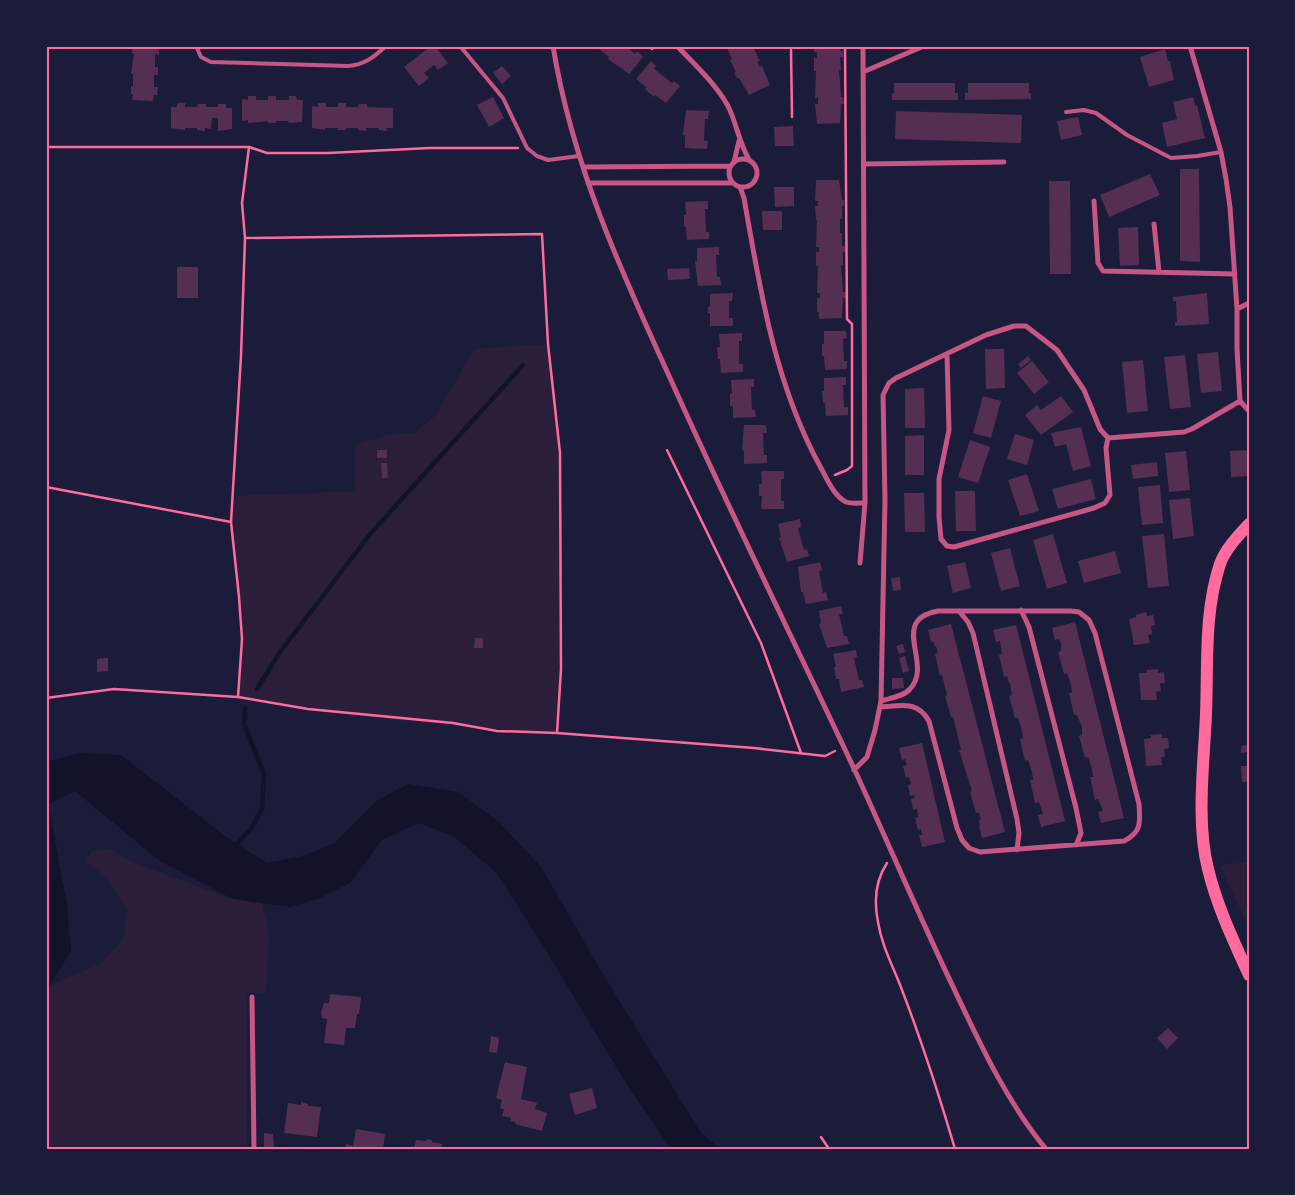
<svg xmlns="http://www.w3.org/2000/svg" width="1295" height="1195" font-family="'Asap Condensed',sans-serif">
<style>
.green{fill:#2a1e3b}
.water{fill:#12122b}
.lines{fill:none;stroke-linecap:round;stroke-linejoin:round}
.stream{stroke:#12122b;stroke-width:4.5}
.building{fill:#542f53}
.path{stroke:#ff6b9d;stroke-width:2.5}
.service{stroke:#c65784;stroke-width:4}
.minor{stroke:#c65784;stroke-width:5}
.primary{stroke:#ff6b9d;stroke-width:12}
.neatline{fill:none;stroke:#ff6b9d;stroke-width:2}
</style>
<rect width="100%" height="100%" fill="#1b1b3a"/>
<!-- green -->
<path class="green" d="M548,344L560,453L561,669L557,733C450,728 344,715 238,697L242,639L231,522L234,496L355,491V445L387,435L414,433L436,415L474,349Z
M110,849L139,865L233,899L262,903L269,935L266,993L247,994V1149H46V991L50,985L100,964L123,939L128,912L107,878L86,862L92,851Z
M1249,862V927L1219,865Z"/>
<!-- water -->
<path class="water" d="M79,753L121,755L225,836L267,863L303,856L335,843L376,801L408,784L458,792L499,822L541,867L604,976L701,1133L721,1149H671L626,1083L539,939L496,872L453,836L419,823L382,840L350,883L320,898L290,907L233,899L160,861L75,791L48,804L67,905L71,951L46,991V762Z"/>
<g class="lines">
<!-- stream -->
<path class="stream" d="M257,689L280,652L371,533L523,365
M233,848L251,829L262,809L264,774L244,724L245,708"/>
</g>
<!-- building -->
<path class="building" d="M132,46L159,47V55L155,54V67H158V75H154V87H158L157,95H154L153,101L132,100L133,94H131V86H133V74H131L134,54H132Z
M431,46H435L448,63L438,70L434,65L424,73L429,78L419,86L404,67Z
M602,46H626L635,54L637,51L643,57L629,74L608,59L609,57L599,49Z
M726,46H751L753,49H754L760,61L757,62L760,67L762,66L770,85L749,95L739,78H737L734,73L736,72L730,60L732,59Z
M814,46H840V51H843V58L840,57L841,71L839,70L841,97H843L844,104H841L840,123L817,124L815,104H818V98H815L816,71H814V58H817V52H814Z
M1165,49L1168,61H1170L1174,80L1149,87L1140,57Z
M651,61L656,66L654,69L672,83L674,81L680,86L666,103L655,95L654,97L645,89L646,87L636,79Z
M502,66L511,76L502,84L493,73Z
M894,83H955V93H958V100H892V93H894Z
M968,83H1029V93H1031V99L965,100V93H968Z
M248,96H256V100H268V96H276V100H289V96H296L297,100H303L302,122L289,123L288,121H276V123H268V121L248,123V120L242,121V99L248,100Z
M493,97L504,118L489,127L477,105Z
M1193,97L1195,106L1197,105L1205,138L1167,147L1162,123L1177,119L1173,102Z
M177,103H185V107H198L197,104H206V107H218V104H226V108H232V129L218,131V118H212L211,129L205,128V131L197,130V128H185V130L171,128V107H177Z
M318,103H326V107H338V103H346V107H358L359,104H367V107L393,108V128H386L387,131L379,130V128H366V131L358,130V128H346V130H338V128H325V130L312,128V106L318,107Z
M686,110L709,111L708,119H705L704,141H708L707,149L685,148V135H683Z
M896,111L1022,115L1021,143L895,139Z
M1078,117L1082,135L1061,140L1057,121Z
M793,126L794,146H775L774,127Z
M1180,169H1199L1200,262L1180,261Z
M1150,174L1160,195L1109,217L1100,195Z
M816,180H839L842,200H844V206H842V219H840V233H842V246H845V252H843V265H841L843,292H846V298H843L842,318L819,319V312H817V298H820V293H817L818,266H816V252H819V247H816L817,220H816L815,206H818V201H815Z
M1049,181H1070L1071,274H1050Z
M774,187H794V206L775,207Z
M708,201V209H705L706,232H709V239L687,240L686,227H684V215H686L685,202Z
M762,211H782V230H763Z
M1138,227L1139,265L1120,266L1118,228Z
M719,247V255H716L717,277H720L721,285L698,286L695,261H697V248Z
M177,267H198V298H177Z
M689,268L690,279L668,280L667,269Z
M733,293L732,301H729V318H733V326H710V313H708V307H710V294Z
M1207,293L1209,324L1175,326V322H1177L1176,301H1173V297Z
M824,331H846L847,338L843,339L844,361H847V369L825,370L824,356H822V344H824Z
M742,333V341H739V364H743V372L721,373L720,359H718L717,347H720L719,334Z
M985,349H1004L1005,388L986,389Z
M1218,352L1222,391L1201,393L1197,354Z
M1185,355L1191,407L1170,409L1164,357Z
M1028,356L1031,360L1021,368L1018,364Z
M1143,360L1148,411L1127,413L1122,362Z
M1032,361L1049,382L1034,394L1017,373Z
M846,377V385H843L844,407H848V415L826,416L825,403H823L822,391H824V378Z
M754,379V387H751L752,410H755L756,417L733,418V406H730V394L732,393L731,380Z
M924,388L925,428H905V389Z
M983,396L1001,401L991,438L973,433Z
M1061,396L1073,412L1041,435L1025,415L1037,405L1041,410Z
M744,425H766L767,433H763L764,455H767V463L744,464V450L742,451Z
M1081,427L1091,466L1073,471L1066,444L1055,447L1051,433Z
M1015,434L1034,440L1027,465L1007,459Z
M924,435V475H905V436Z
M970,440L990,447L978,483L958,477Z
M377,450H387V458H377Z
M1249,450V476L1231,477L1230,451Z
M1186,451L1190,490L1169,492L1165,453Z
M1157,462L1158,476L1133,479L1131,465Z
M381,463H387L388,478H382Z
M761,471H784V479H781V501H784V509H761L762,496H759V484H762Z
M1027,474L1039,511L1020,516L1008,480Z
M1091,479L1096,499L1058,509L1052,489Z
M1160,485L1163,523L1142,525L1138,487Z
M955,491H975L976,531H956Z
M904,493H924L925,532H905Z
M1190,498L1194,536L1173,539L1169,500Z
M800,519L801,527L798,528L804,550L807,549L809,556L787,562L779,538L781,537L778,524Z
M1053,534L1067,583L1047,589L1033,540Z
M1164,534L1169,586L1148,588L1142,536Z
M1010,548L1020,586L1001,591L991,553Z
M1115,551L1121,573L1084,583L1078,561Z
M820,562L822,570L819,571L823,593L826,592L828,600L806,604L803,592H801L798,567Z
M965,562L971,588L953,593L947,566Z
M900,577L901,590L893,591L891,578Z
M841,606L843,614H839L844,636H847L849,644L827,648L819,624L821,623L819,611Z
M1146,612L1147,616L1153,615L1155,625L1151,626L1152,634L1148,635L1150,643L1134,645L1129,619L1136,617V615Z
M1075,622L1124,818L1101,823L1098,812L1103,811L1098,799L1095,800L1090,777H1093L1092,769L1088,757L1085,758L1079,736L1082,735V727L1077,715H1074L1069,693H1072L1071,685L1067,673L1064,674L1058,652L1061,651V644L1059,639L1055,640L1052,628Z
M951,624L1005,832L982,838L979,826L980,825L979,820L981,819L979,813H976L970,792L972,791L959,750H961L953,717H951L945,696L947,695L942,675L940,676L935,654L938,653L936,646L935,647L933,641L931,642L928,630Z
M1016,625L1065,821L1041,827L1038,815L1043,814L1039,802L1035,803L1030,780H1033L1032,772L1028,760L1025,761L1020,739L1023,738L1022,730L1018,718H1015L1009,696L1012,695L1010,683H1009L1007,676L1004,677L999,655L1002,654L1001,647L1000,641L996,642L993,630Z
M475,638H483V648H474Z
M903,644L905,652L899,654L896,646Z
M856,650L857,657L854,658L859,680H862L864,687L841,692L839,679H836L834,667H836L833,654Z
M905,656L909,671L903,673L899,658Z
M108,658V671L97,672V659Z
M1158,669V673L1164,672L1165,683H1160L1161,691L1156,692L1157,700H1141L1139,673H1147V670Z
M892,678H903L904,688L892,689Z
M1162,734V738H1168L1169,748L1164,749L1165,757H1161L1162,765L1146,766L1144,739L1151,738V735Z
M922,743L945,842L922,847L919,835H922L921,829L918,830L915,818L918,817L917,809L913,810L911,799L915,798L914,795L910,796L908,785L911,784L909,777L906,778L903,766L907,765L905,759L902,760L899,748Z
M1248,745V752L1241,753V746Z
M1241,766H1249V782H1242Z
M330,994L361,997L359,1014H357L355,1028H346L344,1045L324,1043L327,1019L322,1018L321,1012L324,1003H329Z
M1168,1028L1178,1038L1167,1049L1157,1038Z
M491,1036L499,1038L497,1053L489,1052Z
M505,1062L527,1067L521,1099L537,1103L535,1109L547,1113L542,1131L515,1124L516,1122L511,1121V1118L502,1116L504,1109L500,1108L502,1100L496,1098Z
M592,1088L597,1108L575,1115L569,1094Z
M301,1102L308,1104V1106L321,1107L317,1137L284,1133L288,1103L301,1105Z
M356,1129L385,1134L383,1149H345L346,1144L353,1146Z
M264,1133L273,1134L274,1149H264Z
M427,1139L432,1140V1142L442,1144L441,1149H414L416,1140L426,1141Z"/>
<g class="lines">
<!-- path -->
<path class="path" d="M790,46L791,49L792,117
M652,49L654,46
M46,147H249L267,153H328L430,148H518
M245,238L542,234L548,344L560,453L561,669L557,733
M667,450L761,643L801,753
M835,475L847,470L852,466V324L847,319L845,46
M46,487L231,522
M238,697L308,709L453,723L497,731L557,733L754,748L825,756L835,751
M46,698L114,689L238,697L242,639L239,597L231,522L241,356L245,238L242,203L249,147
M887,863C875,881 874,902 878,922C882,947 893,966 902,990C922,1042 939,1095 955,1149
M821,1137L829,1149"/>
<!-- service -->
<path class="service" d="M196,46L201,57L211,62L348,66C364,65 374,57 386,46
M460,46L503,98L527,148L537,156L548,160L579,156
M1066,112L1084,110L1096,113L1127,135L1171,158L1197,156L1221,152"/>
<!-- minor -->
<path class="minor" d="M553,46C572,164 621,271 670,378C730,512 795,643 857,775C890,847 921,920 955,991C981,1046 1007,1102 1046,1149
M677,46C695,65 715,83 728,106C737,124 739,144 750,161
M1190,46L1221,152L1226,179L1230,207L1237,309V349L1240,401L1249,411
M863,72L924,46
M729 173a14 14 0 1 1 28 0a14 14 0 1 1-28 0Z
M734,162L739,141
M864,164L1004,162
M583,167L730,166
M588,183H733
M740,187L744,198C760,290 775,385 821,468C827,479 834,496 846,502C852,504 859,503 865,503
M1094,201L1098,263L1103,271L1235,274
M1154,224L1159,272
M1237,309L1249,303
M1108,438L1184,432L1192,429L1240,401
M860,563L865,503L863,46
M1021,610L1029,627L1076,808L1081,833L1076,845
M959,611L968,622L973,633L1017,819L1019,833L1017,850
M880,707C901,706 917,700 929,721L957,828L962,840L969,848L980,852L1124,841C1142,832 1140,822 1139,804L1095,633L1089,620L1079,612L1071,611H938C888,620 934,664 910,689C903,697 890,698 881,701
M854,770L867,757L875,730L881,701L885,500L883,395L889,383L896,378L986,335L1014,326H1026L1057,350L1084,390L1100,429L1108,438L1106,448L1110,495L1105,503L1094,508L954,547L947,546L941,539L939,517V479L949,430L947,354
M252,997L254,1149"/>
<!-- primary -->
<path class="primary" d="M1249,524C1239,535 1225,549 1220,564C1204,612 1208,664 1206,714C1204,762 1196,822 1208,869C1217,906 1233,940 1249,975"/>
</g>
<!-- border -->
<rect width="1295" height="1195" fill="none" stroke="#1b1b3a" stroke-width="95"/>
<rect x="48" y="48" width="1200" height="1100" class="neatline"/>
</svg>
